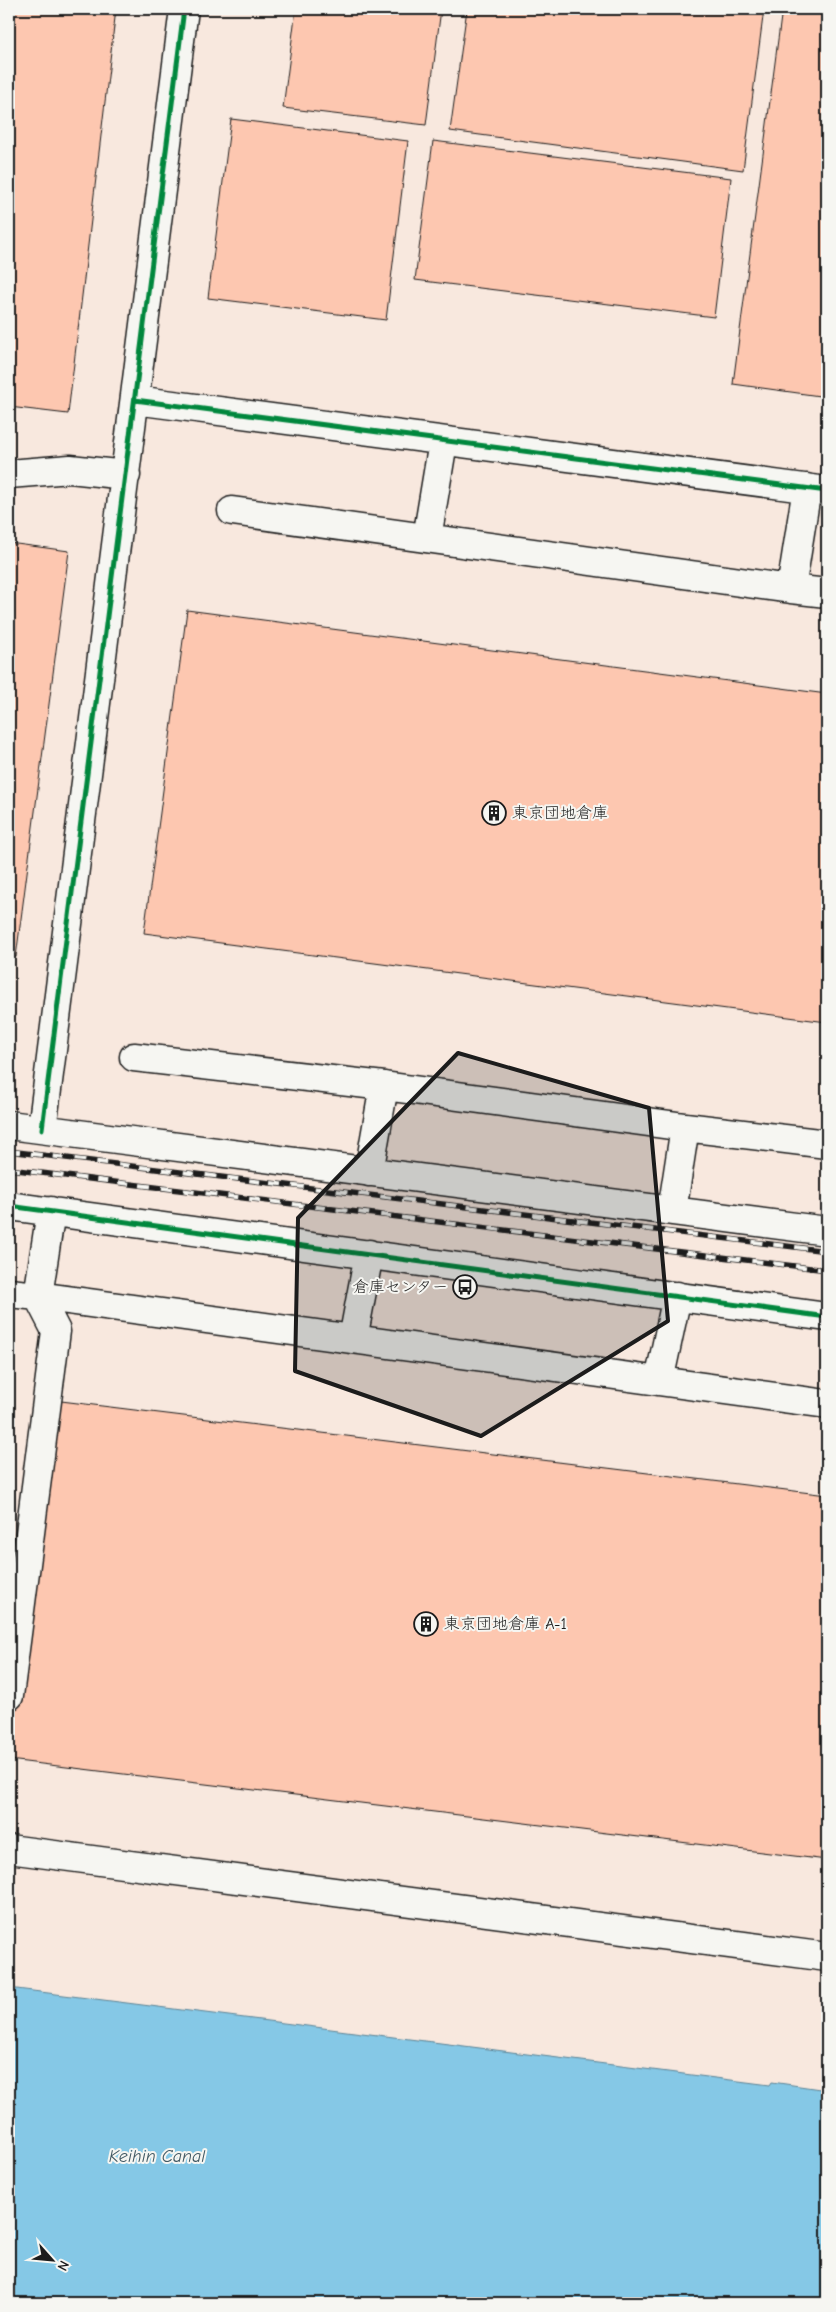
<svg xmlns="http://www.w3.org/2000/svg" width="836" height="2312" font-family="'Comic Neue','Klee One',sans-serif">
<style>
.water{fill:#85c8e6;stroke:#5b8395}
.building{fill:#fdc7b0;stroke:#1c1c1c}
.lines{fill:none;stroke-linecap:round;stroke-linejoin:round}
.minor-casing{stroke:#1c1c1c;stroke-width:31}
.minor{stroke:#f6f6f2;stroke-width:28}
.rail-casing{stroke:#1c1c1c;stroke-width:5.5}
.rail{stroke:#f6f6f2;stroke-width:4;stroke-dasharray:11;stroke-linecap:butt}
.cycleway-casing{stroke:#f6f6f2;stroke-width:8}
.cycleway{stroke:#00873e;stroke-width:5}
.marked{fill:#1c1c1c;fill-opacity:0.2;stroke:#1c1c1c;stroke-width:4;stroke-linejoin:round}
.labels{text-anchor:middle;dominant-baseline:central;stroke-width:4;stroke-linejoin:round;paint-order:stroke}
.poi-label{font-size:16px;fill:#1c1c1c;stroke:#f6f6f2;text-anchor:start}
.water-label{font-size:18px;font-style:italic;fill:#415863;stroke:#f6f6f2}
</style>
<rect width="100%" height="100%" fill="#f8e8de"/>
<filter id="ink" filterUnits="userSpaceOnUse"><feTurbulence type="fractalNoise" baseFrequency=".02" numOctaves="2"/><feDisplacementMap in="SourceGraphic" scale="10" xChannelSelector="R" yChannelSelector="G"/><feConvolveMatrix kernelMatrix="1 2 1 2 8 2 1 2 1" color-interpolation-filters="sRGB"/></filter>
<g filter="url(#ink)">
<!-- water -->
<path class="water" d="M9,1988L770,2085L772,2082L827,2090V2303H9Z"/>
<!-- building -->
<path class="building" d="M9,9H116L68,414L9,407Z
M296,9H441L426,125L283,108Z
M467,9H764L743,170L450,131Z
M782,9H827V397L733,384Z
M231,119L408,141L386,320L208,298Z
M433,141L731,178L714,317L415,280Z
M9,543L69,551L16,957L9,956Z
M187,610L827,694V1022L144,933Z
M53,1400L827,1495V1860L9,1760Z"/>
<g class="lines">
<!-- minor casing -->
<g class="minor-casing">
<path id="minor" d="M135,400L827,491
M9,474L70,469L126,475
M232,511L791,589L807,488
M427,538L443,442
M791,589L827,593
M134,1057L384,1086L369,1172
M384,1086L685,1127L672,1211
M9,1125L827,1231
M685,1127L827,1144
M42,1129L184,9
M9,1206L827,1317
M9,1293L38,1296L51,1211
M38,1296L827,1404
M353,1339L369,1254
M659,1381L677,1296
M9,1696L56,1331L38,1296
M9,1849L827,1957"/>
</g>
<!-- minor -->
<use href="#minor" class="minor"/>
<!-- rail casing -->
<g class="rail-casing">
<path id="rail" d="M9,1151L827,1251
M9,1169L827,1270"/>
</g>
<!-- rail -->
<use href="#rail" class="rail"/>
<!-- cycleway casing -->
<g class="cycleway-casing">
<path id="cycleway" d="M135,400L827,491
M42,1129L184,9
M9,1206L827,1317"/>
</g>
<!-- cycleway -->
<use href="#cycleway" class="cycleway"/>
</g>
</g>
<!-- marked area -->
<path class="marked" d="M458,1053L649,1108L668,1321L481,1436L295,1371L298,1218Z"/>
<!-- icons -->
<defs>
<g id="building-ring" transform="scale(1.25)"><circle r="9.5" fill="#f6f6f2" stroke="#1c1c1c" stroke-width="1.5"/><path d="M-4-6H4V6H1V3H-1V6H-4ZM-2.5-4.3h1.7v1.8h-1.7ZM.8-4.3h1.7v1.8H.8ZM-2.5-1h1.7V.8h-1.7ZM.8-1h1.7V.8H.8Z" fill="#1c1c1c"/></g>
<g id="bus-ring" transform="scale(1.25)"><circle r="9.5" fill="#f6f6f2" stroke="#1c1c1c" stroke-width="1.5"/><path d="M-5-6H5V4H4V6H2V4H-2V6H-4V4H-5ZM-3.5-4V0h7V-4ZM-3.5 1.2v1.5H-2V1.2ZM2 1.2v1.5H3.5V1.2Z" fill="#1c1c1c"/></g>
</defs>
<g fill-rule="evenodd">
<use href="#building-ring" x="494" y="813"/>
<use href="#bus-ring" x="465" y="1287"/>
<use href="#building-ring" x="426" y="1624"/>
</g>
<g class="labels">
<!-- poi labels -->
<g class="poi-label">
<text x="512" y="813">東京団地倉庫</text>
<text x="448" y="1287" text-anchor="end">倉庫センター</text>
<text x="444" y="1624">東京団地倉庫 A-1</text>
</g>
<!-- water labels -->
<g class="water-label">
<text x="157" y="2156">Keihin Canal</text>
</g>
</g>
<!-- margin -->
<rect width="836" height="2312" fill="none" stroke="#f6f6f2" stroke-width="30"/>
<rect x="15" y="15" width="806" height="2282" fill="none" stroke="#1c1c1c" stroke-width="2" filter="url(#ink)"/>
<!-- north arrow -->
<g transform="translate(52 2260) rotate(117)" stroke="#f6f6f2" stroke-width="4" paint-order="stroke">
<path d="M0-4L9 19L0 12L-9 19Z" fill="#1c1c1c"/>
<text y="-8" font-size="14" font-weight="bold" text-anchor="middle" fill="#1c1c1c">N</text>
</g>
</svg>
